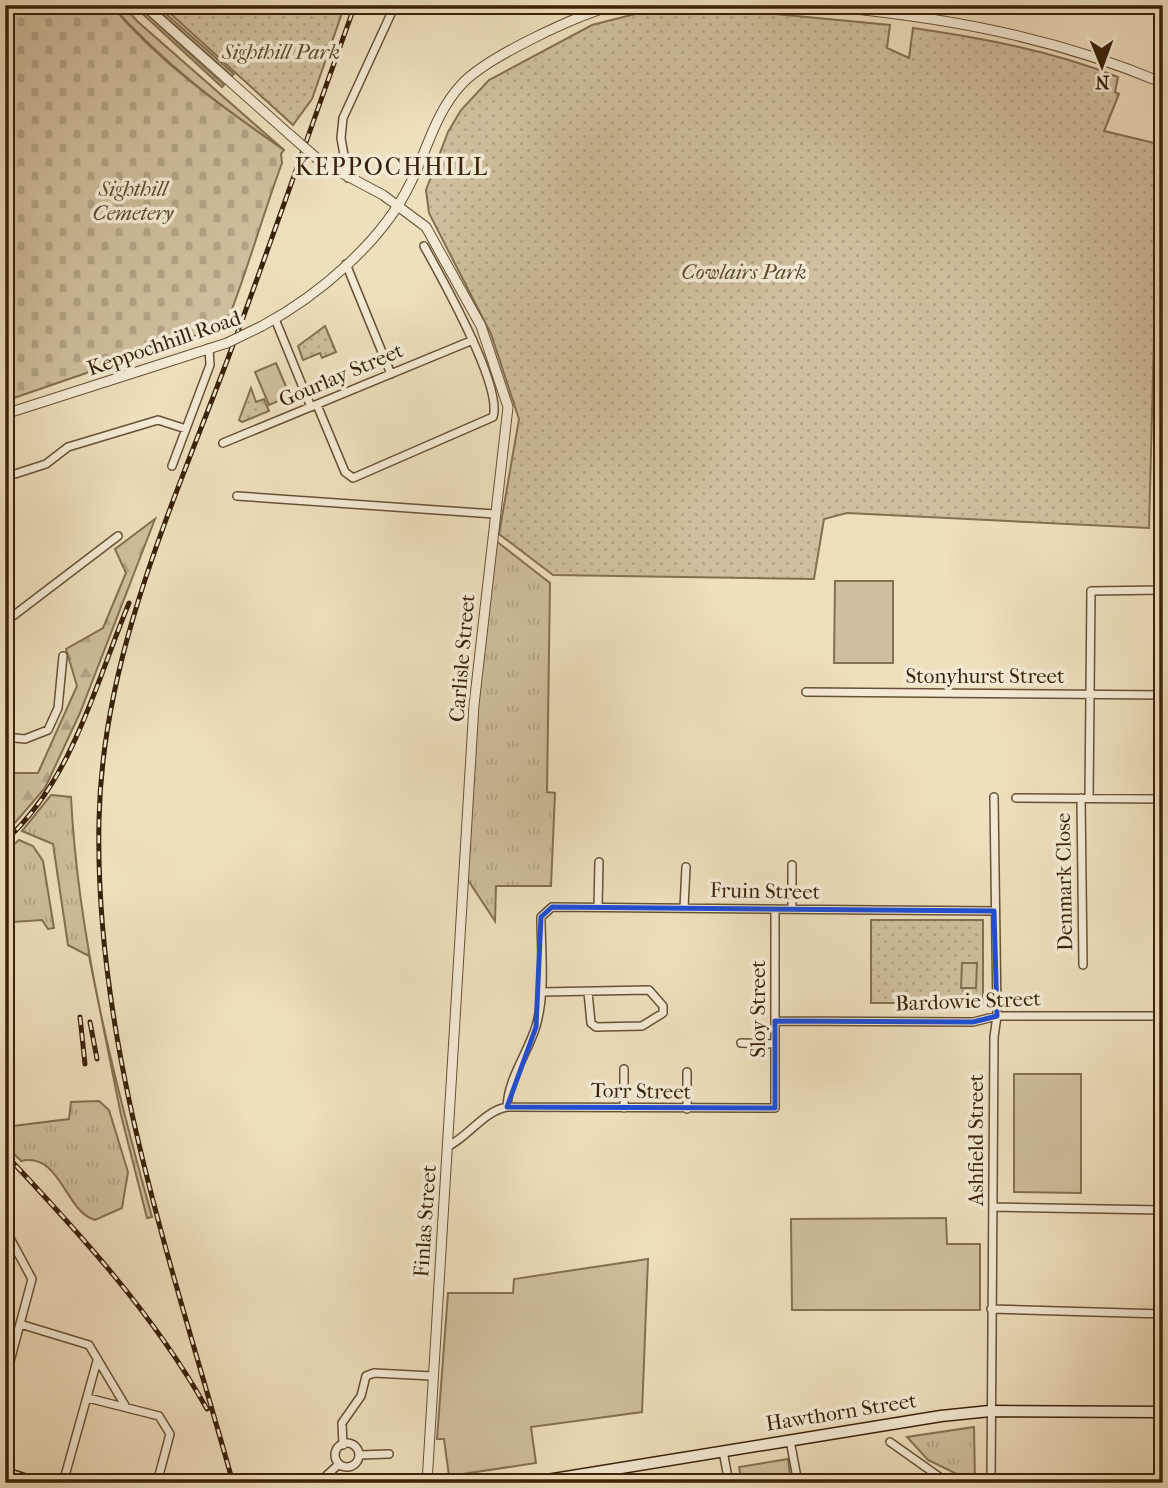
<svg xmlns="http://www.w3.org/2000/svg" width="1168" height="1488" font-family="'IM FELL French Canon',serif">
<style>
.grass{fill:url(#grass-tufts);stroke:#847053;stroke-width:2}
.forest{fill:url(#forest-firs);stroke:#847053;stroke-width:2}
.cemetery{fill:url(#cemetery-stones);stroke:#847053;stroke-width:2}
.park{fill:url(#park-dots);stroke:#847053;stroke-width:2}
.garden{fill:#cfbf9e;stroke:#847053;stroke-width:2}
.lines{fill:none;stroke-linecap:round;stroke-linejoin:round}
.minor-casing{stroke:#675135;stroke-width:10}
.tertiary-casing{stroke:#675135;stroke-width:11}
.secondary-casing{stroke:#3a2208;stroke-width:13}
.minor{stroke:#f4ead4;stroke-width:7}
.tertiary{stroke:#f4ead4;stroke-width:9}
.secondary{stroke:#f4ead4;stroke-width:10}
.rail-casing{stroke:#3a2208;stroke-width:5}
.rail{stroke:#f4ead4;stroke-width:2.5;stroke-dasharray:8;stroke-linecap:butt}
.tertiary-bridge-casing{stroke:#675135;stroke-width:11;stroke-linecap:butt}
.tertiary-bridge{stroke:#f4ead4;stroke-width:9}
.marked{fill:none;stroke:#1d4ed8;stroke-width:5;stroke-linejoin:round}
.labels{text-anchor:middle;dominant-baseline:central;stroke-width:7;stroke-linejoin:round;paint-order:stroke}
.park-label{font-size:21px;font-style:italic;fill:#5f492e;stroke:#f4ead4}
.street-label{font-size:21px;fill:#3a2208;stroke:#f4ead4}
.quarter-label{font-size:24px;letter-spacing:2px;fill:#3a2208;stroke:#f4ead4}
</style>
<defs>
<pattern id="grass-tufts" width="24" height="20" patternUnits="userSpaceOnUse" patternTransform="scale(1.75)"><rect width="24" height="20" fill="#cfbf9e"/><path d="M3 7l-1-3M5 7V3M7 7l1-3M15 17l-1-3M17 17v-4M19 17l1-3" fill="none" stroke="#b2a487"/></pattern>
<pattern id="forest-firs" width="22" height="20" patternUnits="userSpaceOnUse" patternTransform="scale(1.75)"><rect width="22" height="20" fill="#cfbf9e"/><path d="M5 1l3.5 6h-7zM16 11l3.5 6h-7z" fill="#b2a487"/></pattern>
<pattern id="cemetery-stones" width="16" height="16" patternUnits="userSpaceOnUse" patternTransform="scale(1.75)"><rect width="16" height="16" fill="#cfbf9e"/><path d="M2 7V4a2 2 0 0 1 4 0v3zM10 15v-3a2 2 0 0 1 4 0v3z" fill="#b2a487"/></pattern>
<pattern id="park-dots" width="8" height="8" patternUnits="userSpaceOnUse" patternTransform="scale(1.75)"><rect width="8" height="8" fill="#cfbf9e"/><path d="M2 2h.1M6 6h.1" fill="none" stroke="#b2a487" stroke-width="1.8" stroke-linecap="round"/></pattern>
</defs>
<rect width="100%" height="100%" fill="#eedfbd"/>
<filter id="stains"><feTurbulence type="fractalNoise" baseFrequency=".00286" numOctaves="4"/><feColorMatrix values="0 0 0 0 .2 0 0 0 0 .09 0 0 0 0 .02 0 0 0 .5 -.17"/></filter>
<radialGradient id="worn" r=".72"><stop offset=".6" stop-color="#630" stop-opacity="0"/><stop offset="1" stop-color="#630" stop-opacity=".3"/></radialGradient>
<!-- grass -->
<path class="grass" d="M111,5H123L137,21L284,150C221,107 163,63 111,5Z
M133,5H137L224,85L222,87Z
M152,5H156L234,74L232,76Z
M491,537L550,583L547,792L555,793L551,886H496L495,921L464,874Z
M51,795L71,797C78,939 114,1080 152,1217L147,1218L121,1115L89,956L68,945L53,844L22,831Z
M19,840L33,846L43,861L54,928L48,929L42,920L13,922L11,905H5V852Z
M99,1101L109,1110L128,1172L122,1208L95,1220C65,1212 61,1152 21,1161L5,1145V1127L69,1119L71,1102Z
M974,1427L975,1483L928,1460L907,1437Z"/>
<!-- forest -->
<path class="forest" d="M155,519L80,713L45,788L14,824L5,822V781L9,773H38L77,686L66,649L103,628L126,573L115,549Z"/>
<!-- cemetery -->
<path class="cemetery" d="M5,5H111C161,64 222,107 284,150L281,154L282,163C262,217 247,272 226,325L5,401Z"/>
<!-- park -->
<path class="park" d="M161,5H342V13L312,99L293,125Z
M677,9H722L890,25L887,48L909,58L913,28C982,38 1053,51 1118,77L1115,92L1119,94L1104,131L1163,145V300H1155L1149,528L847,513L824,519L814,579L553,575L499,534L519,419L491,334L429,213L426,190L448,132L461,110L489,80L592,25L639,13Z
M325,326L336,352L322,358L320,353L303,360L298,346Z
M251,388L256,402L264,399L269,411L242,422L239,420Z
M871,920H983V1003H871Z"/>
<!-- garden -->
<path class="garden" d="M276,363L290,396L269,405L255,372Z
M835,581H893V663H834Z
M962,963H977L976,988H961Z
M1014,1074H1081V1193L1014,1192Z
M946,1218L947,1244H980V1310H792L791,1219Z
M648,1259L642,1412L531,1427L536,1463L449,1476L444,1439H437L448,1293H513L514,1279Z
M788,1459L791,1483H742L739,1467Z"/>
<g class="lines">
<!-- minor casing -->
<g class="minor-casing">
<path id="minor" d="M348,178L341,138L343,118L395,5
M346,264L391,374
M275,319L311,407
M317,405L345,472L353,478L493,417C503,386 441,277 424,246
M223,443L473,340
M172,466L210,365L209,348
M5,473L15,474L46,464L68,447L158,420L186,429
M237,496L494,514
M5,622L118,536
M806,692L1163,695
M5,737L25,739L48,730L58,708L63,656
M1016,798L1163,799
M1081,798L1083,965
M1089,798L1091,591L1163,590
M598,907L599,862
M684,908L686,867
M792,909V865
M541,992L649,990L663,1006V1013L642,1026L596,1027L591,1023L588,992
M775,1021L973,1022L997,1016H1163
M741,1043L775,1044
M687,1072V1109
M507,1107C508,1078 528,1053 536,1026C546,992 541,952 541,917L552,907L994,911
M624,1108V1069
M447,1147C468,1137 484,1111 507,1107L775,1108V909
M993,1207L1163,1210
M5,1229L32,1279L5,1380
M991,1309L1163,1314
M20,1324L89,1345L126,1407
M88,1398L159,1416L170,1434L157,1483
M790,1440L798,1483
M890,1442L948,1483
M335 1455a12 12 0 1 1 24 0a12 12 0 1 1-24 0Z
M343,1445L342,1423L361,1396L366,1376L374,1373L432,1376
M723,1451L729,1483
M359,1455L389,1454
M327,1475L339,1464
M63,1483L97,1361
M991,1483L994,1037L997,1016L994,797"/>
</g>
<!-- tertiary casing -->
<g class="tertiary-casing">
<path id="tertiary" d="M144,5L289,134
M815,5C937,16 1049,35 1163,83
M321,162L383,195L426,227L481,326L508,407L474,705L427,1483
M262,326C318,296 382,242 410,184C427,151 435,113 461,85C486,57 579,14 616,5
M5,414L227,343"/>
</g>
<!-- secondary casing -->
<g class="secondary-casing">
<path id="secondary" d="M5,1473L36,1483
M529,1483L941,1416L990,1411L1163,1412"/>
</g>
<!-- minor -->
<use href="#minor" class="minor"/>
<!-- tertiary -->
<use href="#tertiary" class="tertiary"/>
<!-- secondary -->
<use href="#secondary" class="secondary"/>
<!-- rail casing -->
<g class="rail-casing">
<path id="rail" d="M5,841C73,779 95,685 129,603
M80,1017L85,1064
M90,1022L97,1059
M5,1154C80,1234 153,1313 207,1409
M233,1483C173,1267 94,1046 99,820C102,659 171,509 227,361C271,243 312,124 355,5"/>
</g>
<!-- rail -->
<use href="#rail" class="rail"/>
<!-- tertiary-bridge casing -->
<g class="tertiary-bridge-casing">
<path id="tertiary-bridge" d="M289,134L321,162
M227,343L262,326"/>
</g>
<!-- tertiary-bridge -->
<use href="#tertiary-bridge" class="tertiary-bridge"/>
</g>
<!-- marked area -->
<path class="marked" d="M552,907L994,911L997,1016L973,1022L775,1021V1108L507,1107L536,1027L541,917Z"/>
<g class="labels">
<!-- park labels -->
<g class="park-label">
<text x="281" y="52">Sighthill Park</text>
<text x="133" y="189">Sighthill<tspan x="133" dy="24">Cemetery</tspan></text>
<text x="744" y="272">Cowlairs Park</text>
</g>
<!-- street labels -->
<g class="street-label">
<text transform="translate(164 343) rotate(-19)">Keppochhill Road</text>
<text transform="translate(341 375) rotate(-23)">Gourlay Street</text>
<text transform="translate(462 658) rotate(-85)">Carlisle Street</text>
<text x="985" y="676">Stonyhurst Street</text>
<text transform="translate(1064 882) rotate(-91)">Denmark Close</text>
<text transform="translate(765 891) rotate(1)">Fruin Street</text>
<text transform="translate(968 1001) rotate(-2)">Bardowie Street</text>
<text transform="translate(758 1009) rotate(-90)">Sloy Street</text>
<text transform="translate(641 1091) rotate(1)">Torr Street</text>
<text transform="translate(976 1140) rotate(-90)">Ashfield Street</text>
<text transform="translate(425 1221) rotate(-86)">Finlas Street</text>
<text transform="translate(841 1412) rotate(-9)">Hawthorn Street</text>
</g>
<!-- quarter labels -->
<g class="quarter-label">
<text x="392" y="167">KEPPOCHHILL</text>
</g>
</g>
<!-- margin -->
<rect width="1168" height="1488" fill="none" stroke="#eedfbd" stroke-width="28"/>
<rect x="7" y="7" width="1154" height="1474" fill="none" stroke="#3a2208" stroke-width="3.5"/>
<rect x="14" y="14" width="1140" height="1460" fill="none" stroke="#3a2208" stroke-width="2"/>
<!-- north arrow -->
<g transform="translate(1102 66) rotate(179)" stroke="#f4ead4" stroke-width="5" paint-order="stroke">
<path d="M0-5L12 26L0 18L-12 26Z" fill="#3a2208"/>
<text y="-10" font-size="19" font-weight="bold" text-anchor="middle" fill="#3a2208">N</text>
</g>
<rect width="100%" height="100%" filter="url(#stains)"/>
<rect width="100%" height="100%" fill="url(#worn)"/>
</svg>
